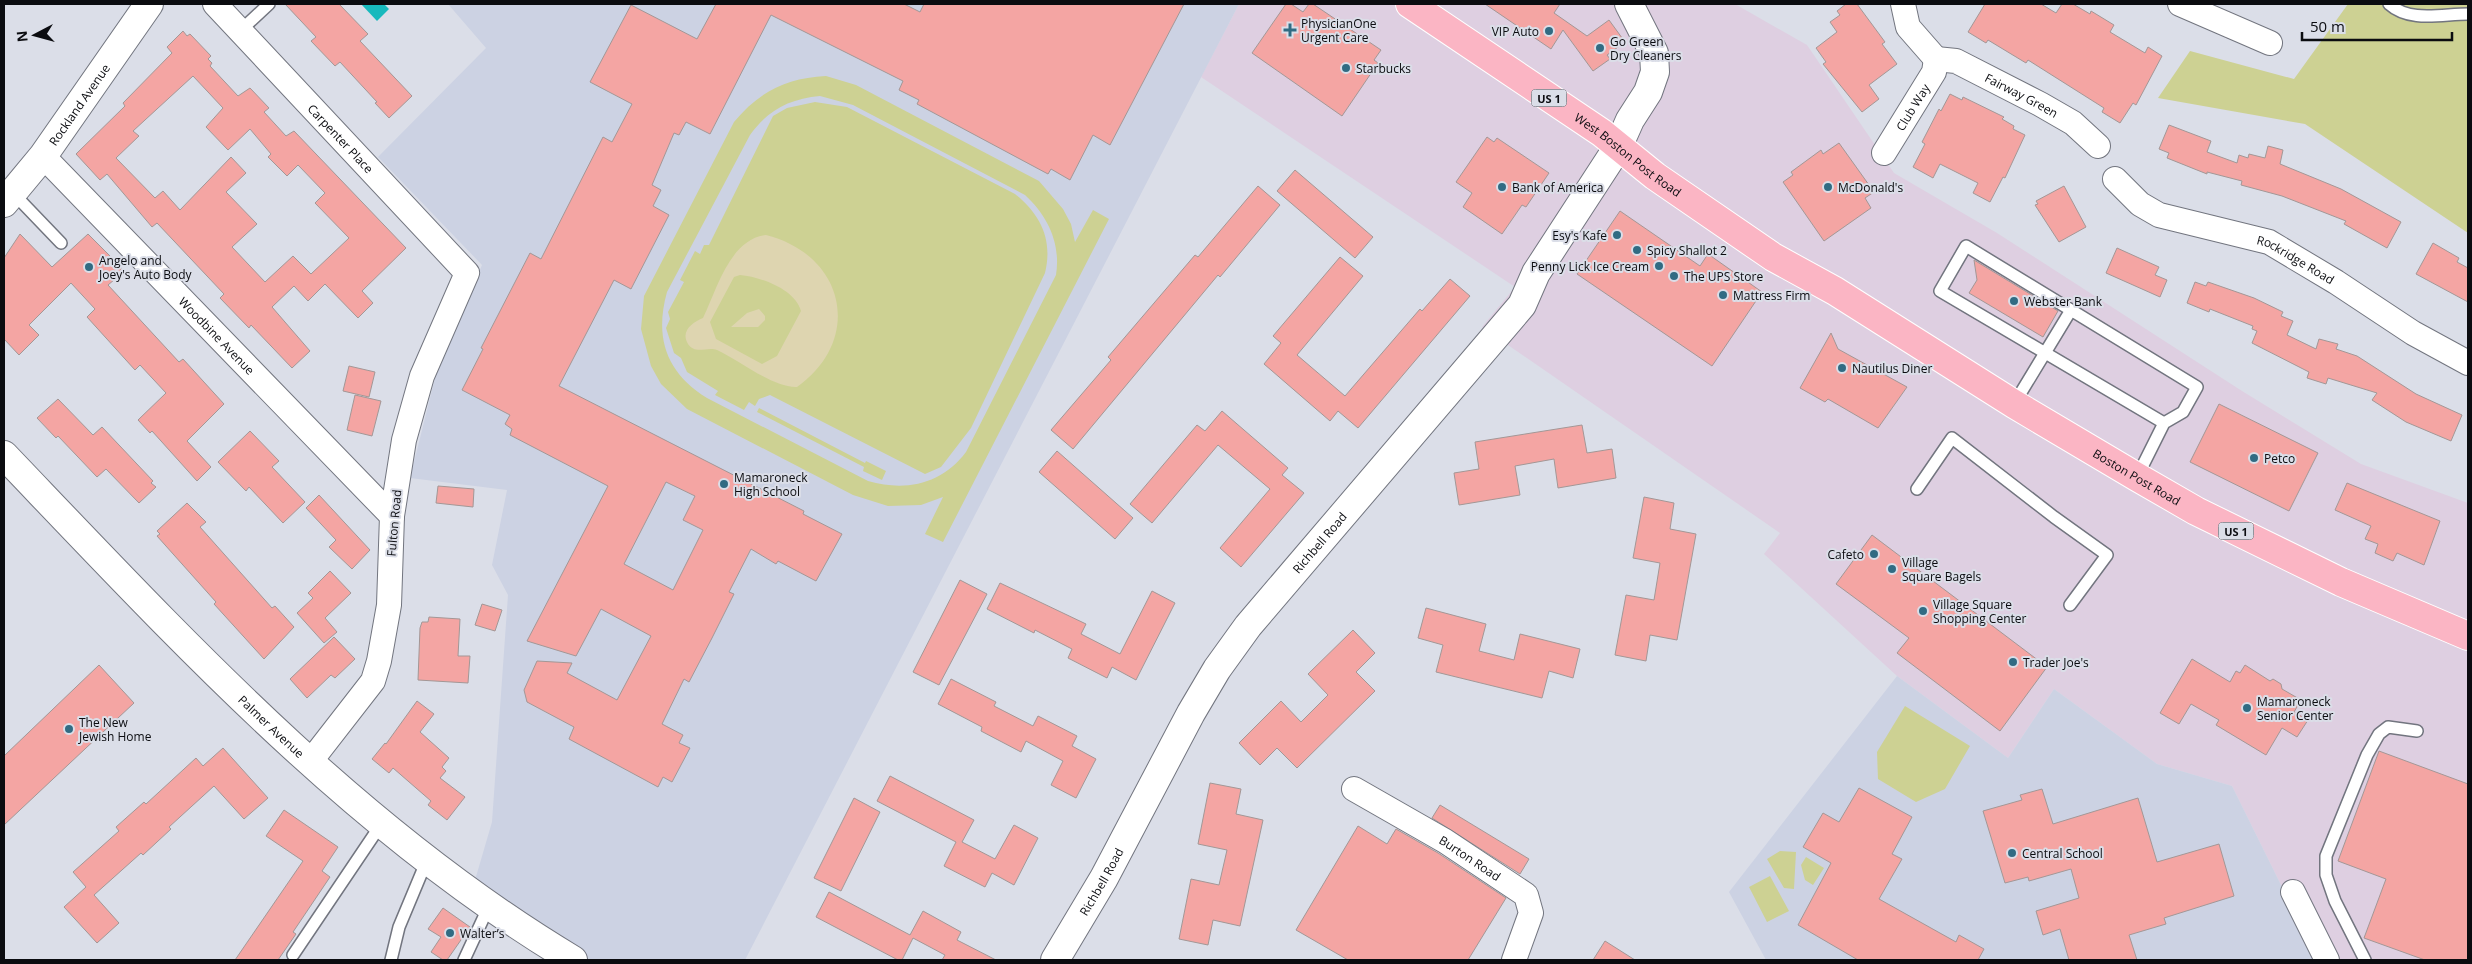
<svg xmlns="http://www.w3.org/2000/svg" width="2472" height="964" font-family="'Open Sans',sans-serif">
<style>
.commercial{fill:#decfe1}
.built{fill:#ccd2e3}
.green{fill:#cdd193;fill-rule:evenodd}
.sand{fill:#ded5b0;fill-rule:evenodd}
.water{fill:#18b9bd}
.building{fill:#f4a5a3;stroke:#a39796;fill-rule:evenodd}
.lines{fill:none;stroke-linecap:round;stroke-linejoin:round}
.lane-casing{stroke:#72757f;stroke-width:14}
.street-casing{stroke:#72757f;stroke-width:26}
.secondary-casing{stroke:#72757f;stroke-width:30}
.primary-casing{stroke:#fff;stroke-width:30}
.lane{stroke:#fff;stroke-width:11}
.street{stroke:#fff;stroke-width:24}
.secondary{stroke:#fff;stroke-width:28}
.primary{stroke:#fbb5c4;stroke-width:28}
.poi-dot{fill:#316b83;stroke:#dbdee8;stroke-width:2}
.labels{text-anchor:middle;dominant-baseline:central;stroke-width:4;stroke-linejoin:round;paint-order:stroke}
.shield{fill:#dbdee8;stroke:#494b51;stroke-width:1}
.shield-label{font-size:11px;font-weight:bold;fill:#0b0c10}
.poi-label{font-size:12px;fill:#0b0c10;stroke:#dbdee8;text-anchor:start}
.street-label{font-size:12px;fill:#0b0c10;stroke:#dbdee8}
</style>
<rect width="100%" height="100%" fill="#dbdee8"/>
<!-- commercial -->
<path class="commercial" d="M1239,4H1735L1807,45L1894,173L1997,233L2242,391L2361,464L2468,503V960H2318L2232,786L2157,764L2054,689L2008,758L1897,676L1764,554L1780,533L1482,327L1515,287L1201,77Z"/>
<!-- built -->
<path class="built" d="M448,4H1239L745,960H584L473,887L492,822L508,595L492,565L507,490L410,478L437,370L482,265L378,157L486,48Z
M1897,676L2008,758L2054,689L2157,764L2232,786L2318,960H1766L1729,892Z"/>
<!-- green -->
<path class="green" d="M2348,4H2468V233L2305,124L2158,98L2190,51L2294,79Z
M826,76L856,85L1039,181L1063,209L1071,224L1075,242L1093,210L1109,219L943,542L925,534L943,497L921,505L888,506L853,495L687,409L661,384L651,366L641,329L644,296L734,122C759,92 786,78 826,76ZM820,96L853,105L1025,195C1048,216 1061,244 1056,275L966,452C942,484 906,492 868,481L707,398C667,373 654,339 667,292L750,135C768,110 789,99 820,96Z
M815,102L847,107L1015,194C1041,215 1053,240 1045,273L971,428L941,467L925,474L770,395L759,399L755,406L749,402L744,410L715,395L718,391L687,372L681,358L674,353L666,328L670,319L668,312L684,282L680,280L695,251L700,254L704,245H709L773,116L787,108Z
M759,408L865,463L866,461L886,471L882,480L863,471L864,467L757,412Z
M1905,706L1970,746L1945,789L1916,802L1878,779L1877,752Z
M1780,851L1796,852L1794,889L1784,888L1767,859Z
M1806,857L1824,868L1813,885L1805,880L1801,865Z
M1770,876L1789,911L1767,922L1749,887Z"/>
<!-- sand -->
<path class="sand" d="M766,235C845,255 864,339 797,387C773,388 739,360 717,350C708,346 695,355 688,344C680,331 693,322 703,318C717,289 730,239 766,235ZM740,275C761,277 795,289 801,311L777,356L762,364L716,339L710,322L734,277Z
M759,309L765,316V320L758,327H731L747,313Z"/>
<!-- water -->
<path class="water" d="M361,4H384L389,9L377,21Z"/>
<!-- building -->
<path class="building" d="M285,4H339L368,34L360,41L412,96L389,118L375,103L377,102L340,62L335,66L311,41L316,37Z
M716,4H904L920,12L924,4H1184L1110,145L1093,135L1070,180L1051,169L1048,174L917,104L919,100L899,90L903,81L771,15L710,134L686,122L679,135L674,133L652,185L661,190L653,206L669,215L631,289L614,280L559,386L804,511L803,514L842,534L816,581L778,561L776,564L751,549L729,592L734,594L712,638L689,682L684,679L662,724L683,735L679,743L690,748L672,782L663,777L658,787L569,739L574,727L527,702L524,690L537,661L572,663L567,673L617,700L651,636L601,609L576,656L527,641L608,486L510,435L512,429L505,424L510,415L462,390L483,349L481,348L530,253L541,259L603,137L612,142L632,104L590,82L631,5L697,39ZM666,482L695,496L683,520L703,530L673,590L624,564Z
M1286,4H1291L1303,12L1309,4H1313L1381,50L1374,60L1378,63L1342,116L1252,53Z
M1485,4H1560L1554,13L1587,36L1609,20L1625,42L1607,55L1610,59L1593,71L1563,30L1551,49Z
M1846,4H1857L1885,42L1882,44L1897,64L1869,85L1879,99L1862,112L1823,64L1826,62L1816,48L1837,32L1830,22L1840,15L1837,11Z
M1985,4H2041L2056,13L2062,4H2073L2090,14L2091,11L2114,25L2110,32L2145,53L2148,47L2162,56L2136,105L2133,103L2120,123L2102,112L2104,108L2028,60L2026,63L1988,40L1986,43L1968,32Z
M183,31L187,36L190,34L211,56L208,59L212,63L210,66L238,96L250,88L269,108L264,112L286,136L294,131L406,248L362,291L373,303L358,318L325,284L308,301L294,286L272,307L310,351L292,368L251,325L249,328L220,298L224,294L157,223L152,227L107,174L100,180L76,154L125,106L123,103L172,53L167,47ZM193,76L223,108L206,127L228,150L250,129L271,154L268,157L287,176L298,165L325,193L315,203L349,238L311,274L293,256L265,282L232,247L257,224L226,192L246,173L231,157L180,210L163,191L155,198L116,158L139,136L133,131Z
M1950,94L1962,100L1963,97L2004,117L2002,119L2014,126L2013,129L2025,135L2005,178L2003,177L1990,202L1973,193L1978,183L1940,164L1933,178L1913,167L1925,144L1922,142L1939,109L1941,111Z
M2169,125L2211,141L2207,152L2237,163L2239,155L2248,158L2249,154L2265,158L2268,146L2283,150L2280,164L2341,189L2401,222L2387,248L2344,224L2346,221L2282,196L2241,185L2242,181L2207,172V174L2167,158L2169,153L2159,149Z
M1487,137L1494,142L1497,138L1549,173L1526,207L1522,205L1502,234L1463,207L1472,193L1456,182Z
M1839,143L1874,192L1865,198L1871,208L1824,241L1783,182L1793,175L1791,172L1821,150L1823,154Z
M1295,170L1373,237L1355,258L1277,191Z
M1258,186L1280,205L1220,277L1218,275L1073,449L1051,430L1111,360L1108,357L1195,255L1198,257Z
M2064,186L2086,227L2059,242L2035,205L2038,204L2036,201Z
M1620,211L1700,266L1708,254L1762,292L1712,366L1577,274Z
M20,234L52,267L88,234L121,267V274L108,285L179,362L183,359L224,404L187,441L211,467L197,481L152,431L150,433L138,420L166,393L140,365L135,370L87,317L95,309L71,283L29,325L39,335L19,355L4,339V258Z
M2433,243L2459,258L2457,262L2468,268V302L2416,274Z
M2117,248L2159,267L2155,275L2167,280L2160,297L2106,273Z
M1340,257L1363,276L1297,355L1345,396L1420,309L1422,311L1450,279L1470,296L1358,428L1338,411L1330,421L1264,364L1281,343L1273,336Z
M1974,260L2058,311L2043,337L1969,293L1977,280Z
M2195,282L2206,286L2208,282L2254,298L2283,312L2281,316L2293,321L2287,335L2316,349L2319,339L2338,344L2336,349L2357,356L2416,394L2462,415L2451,441L2406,422L2372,400L2377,393L2328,378L2326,384L2307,378L2309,372L2252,343L2257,331L2252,329L2253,326L2210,309L2209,312L2187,303Z
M1831,333L1838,349L1907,387L1878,428L1828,399L1825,402L1800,388Z
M349,366L375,372L369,397L343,391Z
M355,395L381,401L372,436L347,430Z
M58,399L93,435L102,427L153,481L151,483L156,487L139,503L106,469L97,477L58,436L56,438L37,418Z
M2219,404L2318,453L2289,511L2190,462Z
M1222,411L1288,468L1282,475L1304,493L1241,567L1220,548L1270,489L1218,445L1152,523L1130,504L1197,425L1205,431Z
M1582,425L1587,453L1612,449L1616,478L1558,488L1554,459L1515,466L1520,495L1459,505L1454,473L1479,469L1475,442Z
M250,431L279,461L272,467L305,502L283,523L249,487L246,491L218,462Z
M1057,451L1133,518L1115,539L1039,472Z
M2347,483L2440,521L2424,565L2397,553L2393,561L2375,553L2378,544L2365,539L2371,526L2335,510Z
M438,486L474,489L473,507L436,503Z
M319,495L370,550L352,569L329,547L336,540L306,508Z
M1644,497L1674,503L1670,529L1696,534L1677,640L1650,635L1646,661L1615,655L1626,595L1654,600L1660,563L1633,558Z
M187,503L206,522L200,527L272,608L275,606L294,627L264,659L214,604L216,602L157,536L160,534L157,531Z
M1872,535L2047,667L2000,731L1897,653L1909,638L1836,584Z
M330,571L351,593L325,618L337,632L324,643L297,613L313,598L308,593Z
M960,580L987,594L939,685L913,672Z
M1000,583L1086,624L1081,634L1120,654L1152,591L1175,603L1136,680L1112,667L1107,678L1068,658L1072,649L1035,630L1034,633L987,609Z
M482,604L502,610L495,631L475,625Z
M1426,608L1486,624L1479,651L1514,660L1520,634L1580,649L1573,678L1549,671L1542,698L1436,672L1443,645L1418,638Z
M429,617L460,619L458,656H470L468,683L418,680L420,628L422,622H428Z
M1353,630L1375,653L1356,672L1375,691L1297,768L1277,748L1260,765L1239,743L1281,701L1301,722L1328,695L1308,674Z
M334,637L355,659L335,678L331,675L307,698L290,679Z
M2192,659L2230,682L2236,671L2240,673L2245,665L2270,681L2273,679L2281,684L2282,689L2301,700L2294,712L2308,720L2297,737L2282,728L2266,755L2216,725L2219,720L2191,704L2179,724L2160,713Z
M99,665L134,703L4,825V756Z
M951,679L996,702L994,706L1033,726L1038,716L1077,736L1072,746L1096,759L1076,798L1051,785L1063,761L1026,741L1021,752L981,731L982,727L938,704Z
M417,701L434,714L420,732L449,758L442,767L446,771L440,778L465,797L447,820L428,805L431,801L393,768L389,773L372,759L385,743L386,744Z
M223,748L268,798L244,819L214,786L169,827L171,829L143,855L141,853L94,895L119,923L97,943L64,907L86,887L73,872L119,831L116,827L144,802L146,804L196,758L203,766Z
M2379,751L2468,784V960H2425L2364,938L2386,879L2338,861Z
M890,776L974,820L962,842L995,859L1014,825L1038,838L1014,885L992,873L985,887L944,866L956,842L877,801Z
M1210,783L1241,789L1236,814L1263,820L1240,926L1213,920L1208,945L1179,939L1191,879L1219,885L1227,850L1198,844Z
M1859,788L1912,817L1892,854L1902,859L1879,899L1956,942L1959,935L1984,949L1978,960H1858L1798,925L1831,863L1803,847L1823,813L1839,822Z
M2042,789L2053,824L2138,798L2157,862L2219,844L2234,896L2164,918L2166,924L2129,935L2137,960H2069L2060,929L2043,935L2036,911L2079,898L2071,869L2029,881L2028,877L2005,883L1983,811L2022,800L2020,795Z
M854,798L880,812L841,891L814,878Z
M1440,805L1529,859L1520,874L1432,818Z
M284,810L338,847L322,871L330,877L293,932L296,934L278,960H235L303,861L266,836Z
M1358,826L1387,844L1396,829L1438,853L1506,898L1468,960H1348L1296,930Z
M829,892L910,935L923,911L961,932L957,940L996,960H942L945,955L913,938L902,960H898L816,917Z
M443,908L470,927L447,960H443L431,952L441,937L428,929Z
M1605,941L1635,960H1593Z"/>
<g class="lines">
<!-- lane casing -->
<g class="lane-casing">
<path id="lane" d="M2389,4C2410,23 2442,14 2468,14
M240,31L269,4
M13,193L61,243
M2014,404L2071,310
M2137,477L2164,423L2183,412L2197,387L1966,246L1940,291L2164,423
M1917,489L1952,438L2054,517L2107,555L2070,605
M293,955L382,823
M391,960L399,927L427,860
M464,960L489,906
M2365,960L2335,901L2326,875V856L2367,755L2379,734L2388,727L2417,731"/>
</g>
<!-- street casing -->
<g class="street-casing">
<g id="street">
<path id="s1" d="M215,4L467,273L422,376L404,440L392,516L389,605L379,661L373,681L310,762"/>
<path d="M1903,4L1908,27L1936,59"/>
<path d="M2180,4L2270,43"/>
<path id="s2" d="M1936,59L1956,61L2040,104L2073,123L2098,146"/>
<path id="s3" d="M1884,153L1934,72L1936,59"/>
<path id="s4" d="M43,156L392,516"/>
<path id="s5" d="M2115,179L2140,204L2159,215L2269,242L2336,282L2413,333L2468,363"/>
<path id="s6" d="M1354,789L1445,841L1526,895L1531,913L1514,960"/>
<path d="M2293,892L2327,960"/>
</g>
</g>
<!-- secondary casing -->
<g class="secondary-casing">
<g id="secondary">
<path id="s7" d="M4,203L43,156L149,4"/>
<path id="s8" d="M4,455C179,638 354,829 573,960"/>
<path id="s9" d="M1055,960L1104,878L1191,713L1217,669L1248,626L1522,305L1536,273L1618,147L1630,120L1648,92L1655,72L1654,53L1629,4"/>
</g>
</g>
<!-- primary casing -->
<g class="primary-casing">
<g id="primary">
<path id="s10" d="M1410,4L1602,133L1655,176L1773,257L1835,291L2014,404L2137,477L2196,511L2341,582L2468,636"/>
</g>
</g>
<!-- lane -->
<use href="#lane" class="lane"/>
<!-- street -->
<use href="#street" class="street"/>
<!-- secondary -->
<use href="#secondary" class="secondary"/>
<!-- primary -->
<use href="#primary" class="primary"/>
</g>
<!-- markers -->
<g class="poi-dot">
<path d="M1287.5 22.5h5v5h5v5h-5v5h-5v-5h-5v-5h5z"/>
<circle cx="1549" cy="31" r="5"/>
<circle cx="1600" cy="48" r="5"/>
<circle cx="1346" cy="68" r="5"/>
<circle cx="1502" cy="187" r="5"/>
<circle cx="1828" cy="187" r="5"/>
<circle cx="1617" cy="235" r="5"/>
<circle cx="1637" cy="250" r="5"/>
<circle cx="1659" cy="266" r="5"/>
<circle cx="89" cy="267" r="5"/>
<circle cx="1674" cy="276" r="5"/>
<circle cx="1723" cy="295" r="5"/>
<circle cx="2014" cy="301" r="5"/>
<circle cx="1842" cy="368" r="5"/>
<circle cx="2254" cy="458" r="5"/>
<circle cx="724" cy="484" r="5"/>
<circle cx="1874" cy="554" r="5"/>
<circle cx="1892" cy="569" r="5"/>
<circle cx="1923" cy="611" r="5"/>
<circle cx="2013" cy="662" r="5"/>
<circle cx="2247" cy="708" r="5"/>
<circle cx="69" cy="729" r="5"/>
<circle cx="2012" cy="853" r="5"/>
<circle cx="450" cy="933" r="5"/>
</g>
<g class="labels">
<!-- shield labels -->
<g class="shield">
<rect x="1531.5" y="89.5" width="35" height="17" rx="4"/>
<rect x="2218.5" y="522.5" width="35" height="17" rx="4"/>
</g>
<g class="shield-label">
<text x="1549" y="98">US 1</text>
<text x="2236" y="531">US 1</text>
</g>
<!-- poi labels -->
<g class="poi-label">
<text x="1301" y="23">PhysicianOne<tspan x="1301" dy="14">Urgent Care</tspan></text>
<text x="1539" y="31" text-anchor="end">VIP Auto</text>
<text x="1610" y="41">Go Green<tspan x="1610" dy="14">Dry Cleaners</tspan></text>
<text x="1356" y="68">Starbucks</text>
<text x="1512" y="187">Bank of America</text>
<text x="1838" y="187">McDonald's</text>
<text x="1607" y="235" text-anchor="end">Esy's Kafe</text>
<text x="1647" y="250">Spicy Shallot 2</text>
<text x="99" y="260">Angelo and<tspan x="99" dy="14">Joey's Auto Body</tspan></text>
<text x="1649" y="266" text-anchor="end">Penny Lick Ice Cream</text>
<text x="1684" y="276">The UPS Store</text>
<text x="1733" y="295">Mattress Firm</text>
<text x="2024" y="301">Webster Bank</text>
<text x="1852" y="368">Nautilus Diner</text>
<text x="2264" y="458">Petco</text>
<text x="734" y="477">Mamaroneck<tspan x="734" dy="14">High School</tspan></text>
<text x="1864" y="554" text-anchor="end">Cafeto</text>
<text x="1902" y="562">Village<tspan x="1902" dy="14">Square Bagels</tspan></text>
<text x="1933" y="604">Village Square<tspan x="1933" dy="14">Shopping Center</tspan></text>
<text x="2023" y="662">Trader Joe's</text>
<text x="2257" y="701">Mamaroneck<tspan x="2257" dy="14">Senior Center</tspan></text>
<text x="79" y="722">The New<tspan x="79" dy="14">Jewish Home</tspan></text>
<text x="2022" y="853">Central School</text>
<text x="460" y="933">Walter’s</text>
</g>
<!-- street labels -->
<g class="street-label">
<text stroke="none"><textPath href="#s2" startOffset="94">Fairway Green</textPath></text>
<text stroke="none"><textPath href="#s7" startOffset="124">Rockland Avenue</textPath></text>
<text stroke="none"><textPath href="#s3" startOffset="54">Club Way</textPath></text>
<text stroke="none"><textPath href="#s1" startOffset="184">Carpenter Place</textPath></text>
<text stroke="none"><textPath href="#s10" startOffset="265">West Boston Post Road</textPath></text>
<text stroke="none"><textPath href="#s5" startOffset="202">Rockridge Road</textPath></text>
<text stroke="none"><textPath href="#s4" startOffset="250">Woodbine Avenue</textPath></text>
<text stroke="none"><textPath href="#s10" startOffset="868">Boston Post Road</textPath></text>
<text transform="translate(394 523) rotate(-85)">Fulton Road</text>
<text stroke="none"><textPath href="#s9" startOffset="496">Richbell Road</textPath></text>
<text stroke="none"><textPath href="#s8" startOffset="381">Palmer Avenue</textPath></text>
<text stroke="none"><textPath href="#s6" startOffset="135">Burton Road</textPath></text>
<text stroke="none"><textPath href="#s9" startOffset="91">Richbell Road</textPath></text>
</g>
</g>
<!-- border -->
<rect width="2472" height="964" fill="none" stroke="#0b0c10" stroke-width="10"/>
<!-- north arrow -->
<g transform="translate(35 35) rotate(264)" stroke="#dbdee8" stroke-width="4" paint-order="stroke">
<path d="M0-4L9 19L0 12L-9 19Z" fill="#0b0c10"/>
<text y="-8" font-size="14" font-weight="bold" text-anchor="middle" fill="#0b0c10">N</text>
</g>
<!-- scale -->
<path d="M2302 32v8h150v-8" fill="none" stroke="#0b0c10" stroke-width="2.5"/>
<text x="2310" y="32" font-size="15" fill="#0b0c10" stroke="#dbdee8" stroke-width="4" paint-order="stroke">50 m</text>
</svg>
